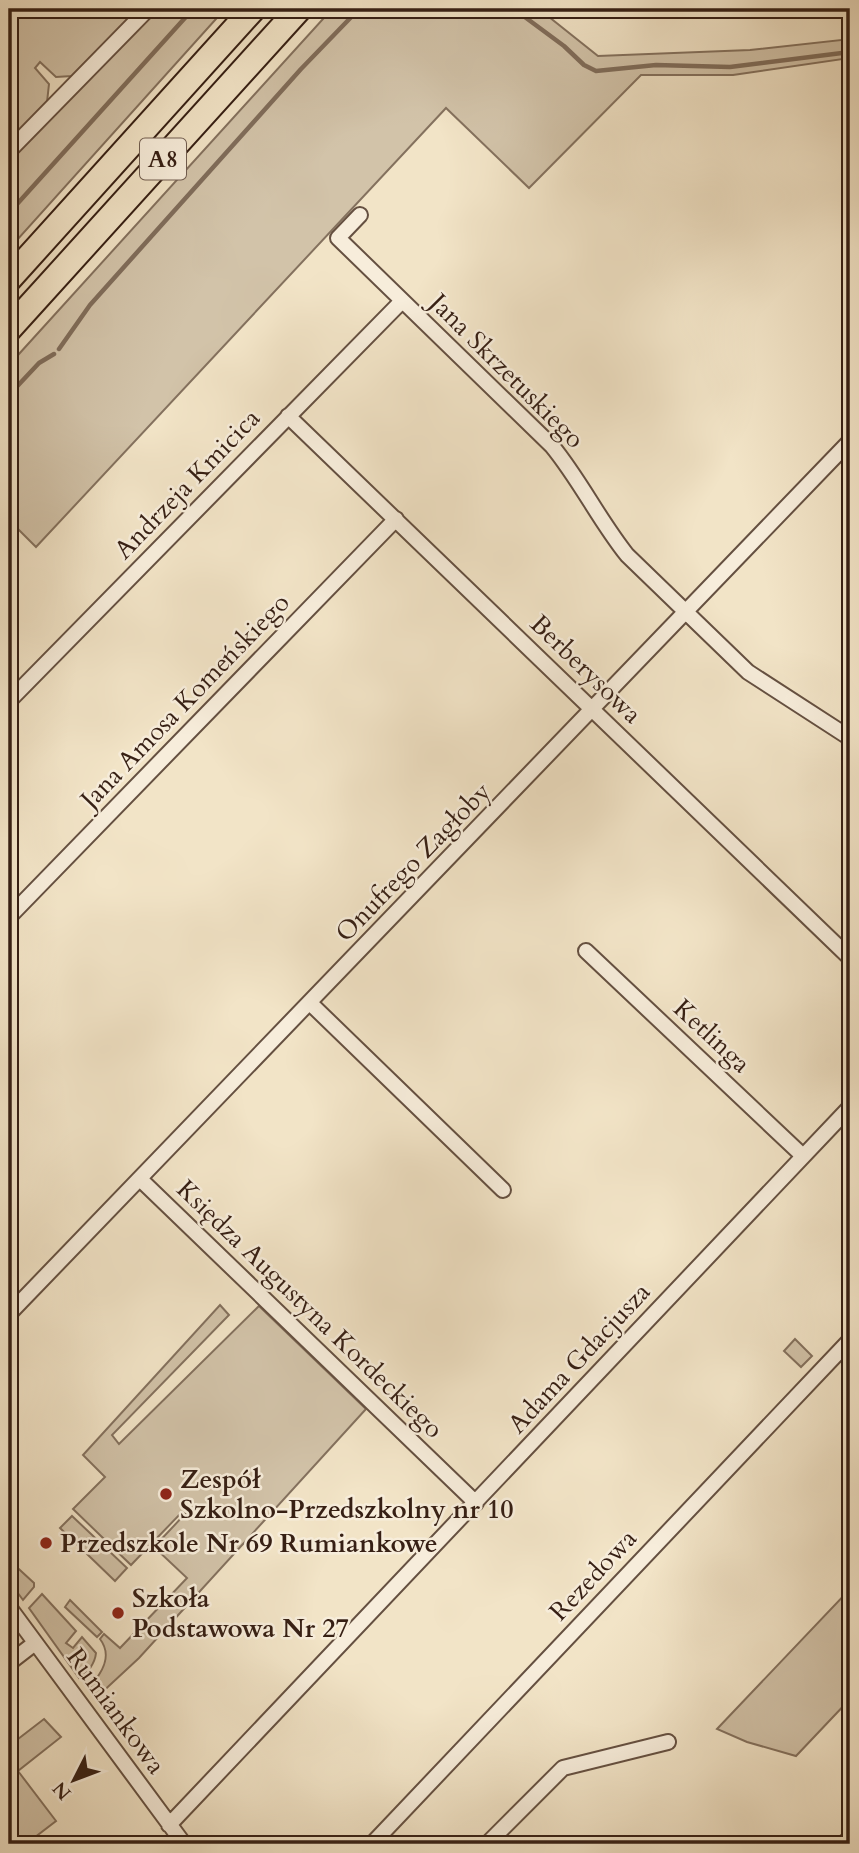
<svg xmlns="http://www.w3.org/2000/svg" width="859" height="1853" font-family="Cardo,serif">
<style>
.green{fill:#d2c3a9;stroke:#84715e;stroke-width:2}
.lines{fill:none;stroke-linecap:round;stroke-linejoin:round}
.stream{stroke:#806d5b;stroke-width:4.5}
.street-casing{stroke:#655041;stroke-width:18}
.highway-casing{stroke:#361f14;stroke-width:28}
.street{stroke:#f7eddb;stroke-width:14}
.highway{stroke:#f2e4c7;stroke-width:24}
.poi-dot{fill:#8f2418;stroke:#f7eddb;stroke-width:2.5}
.labels{text-anchor:middle;dominant-baseline:central;stroke-width:5;stroke-linejoin:round;paint-order:stroke}
.shield{fill:#f7eddb;stroke:#705d50;stroke-width:2}
.shield-label{font-size:24px;font-weight:bold;fill:#361f14}
.street-label{font-size:26px;fill:#361f14;stroke:#f7eddb}
.poi-label{font-size:26px;font-weight:bold;fill:#361f14;stroke:#f7eddb;text-anchor:start}
</style>
<rect width="100%" height="100%" fill="#f2e4c7"/>
<filter id="stains"><feTurbulence type="fractalNoise" baseFrequency=".00286" numOctaves="4"/><feColorMatrix values="0 0 0 0 .2 0 0 0 0 .09 0 0 0 0 .02 0 0 0 .5 -.17"/></filter>
<radialGradient id="worn" r=".72"><stop offset=".6" stop-color="#630" stop-opacity="0"/><stop offset="1" stop-color="#630" stop-opacity=".3"/></radialGradient>
<!-- green -->
<path class="green" d="M9,9H138L72,76L56,77L40,62L35,68L49,84L47,102L9,141Z
M154,9H225L9,249V160Z
M332,9H539L598,56L750,50L850,39V58L733,75H641L529,188L446,108L36,547L9,520V365Z
M220,1305L229,1315L112,1435L119,1444L259,1306L366,1409L139,1658L97,1697L90,1686C102,1673 113,1656 100,1639L104,1634L120,1648L166,1600L169,1601L168,1598L187,1578L154,1547L185,1514L182,1512L131,1565L73,1509L105,1477L83,1455Z
M795,1339L812,1356L801,1367L784,1351Z
M72,1516L127,1568L115,1581L60,1528Z
M9,1560L34,1583V1587L23,1600L9,1581Z
M850,1589V1699L796,1756L747,1742L717,1729Z
M42,1594L76,1631L66,1643L73,1648L82,1637L96,1653C95,1663 88,1673 79,1678L29,1608Z
M70,1600L102,1632L97,1637L65,1607Z
M44,1719L61,1737L18,1771L56,1821L26,1844H9V1746Z"/>
<g class="lines">
<!-- stream -->
<path class="stream" d="M514,9L564,46L584,65L596,71L656,65L730,67L850,52
M9,213L193,9
M59,349L90,305L301,69L359,9
M9,395L39,363L54,354"/>
<!-- street casing -->
<g class="street-casing">
<path id="street" d="M9,151L148,9
M360,215L338,238L552,446C580,480 599,520 627,555L748,672L850,738
M288,416L850,958
M9,701L402,301
M9,917L396,519
M586,951L803,1156
M310,1003L503,1190
M140,1179L476,1503
M9,1314L850,441
M9,1607L184,1844
M9,1663L35,1643
M169,1825L850,1107
M372,1844L850,1340
M487,1844L563,1768L668,1742
M843,1844L850,1838"/>
</g>
<!-- highway casing -->
<g class="highway-casing">
<path id="highway" d="M9,279L253,9
M9,329L299,9"/>
</g>
<!-- street -->
<use href="#street" class="street"/>
<!-- highway -->
<use href="#highway" class="highway"/>
</g>
<!-- markers -->
<g class="poi-dot">
<circle cx="166" cy="1494" r="7"/>
<circle cx="46" cy="1543" r="7"/>
<circle cx="118" cy="1613" r="7"/>
</g>
<g class="labels">
<!-- shield labels -->
<rect class="shield" x="140" y="138.5" width="46" height="41" rx="5"/>
<g class="shield-label">
<text x="163" y="159">A8</text>
</g>
<!-- street labels -->
<g class="street-label">
<text transform="translate(507 371) rotate(45)">Jana Skrzetuskiego</text>
<text transform="translate(187 484) rotate(-46)">Andrzeja Kmicica</text>
<text transform="translate(586 669) rotate(44)">Berberysowa</text>
<text transform="translate(185 701) rotate(-46)">Jana Amosa Komeńskiego</text>
<text transform="translate(413 862) rotate(-46)">Onufrego Zagłoby</text>
<text transform="translate(712 1036) rotate(43)">Ketlinga</text>
<text transform="translate(310 1309) rotate(44)">Księdza Augustyna Kordeckiego</text>
<text transform="translate(579 1358) rotate(-47)">Adama Gdacjusza</text>
<text transform="translate(593 1575) rotate(-47)">Rezedowa</text>
<text transform="translate(116 1711) rotate(54)">Rumiankowa</text>
</g>
<!-- poi labels -->
<g class="poi-label">
<text x="180" y="1479">Zespół<tspan x="180" dy="30">Szkolno-Przedszkolny nr 10</tspan></text>
<text x="60" y="1543">Przedszkole Nr 69 Rumiankowe</text>
<text x="132" y="1598">Szkoła<tspan x="132" dy="30">Podstawowa Nr 27</tspan></text>
</g>
</g>
<!-- margin -->
<rect width="859" height="1853" fill="none" stroke="#f2e4c7" stroke-width="35"/>
<rect x="10" y="10" width="838" height="1832" fill="none" stroke="#361f14" stroke-width="3.5"/>
<rect x="18" y="18" width="824" height="1818" fill="none" stroke="#361f14" stroke-width="2"/>
<!-- north arrow -->
<g transform="translate(74 1780) rotate(228)" stroke="#f7eddb" stroke-width="5" paint-order="stroke">
<path d="M0-5L12 26L0 18L-12 26Z" fill="#361f14"/>
<text y="-10" font-size="19" font-weight="bold" text-anchor="middle" fill="#361f14">N</text>
</g>
<rect width="100%" height="100%" filter="url(#stains)"/>
<rect width="100%" height="100%" fill="url(#worn)"/>
</svg>
